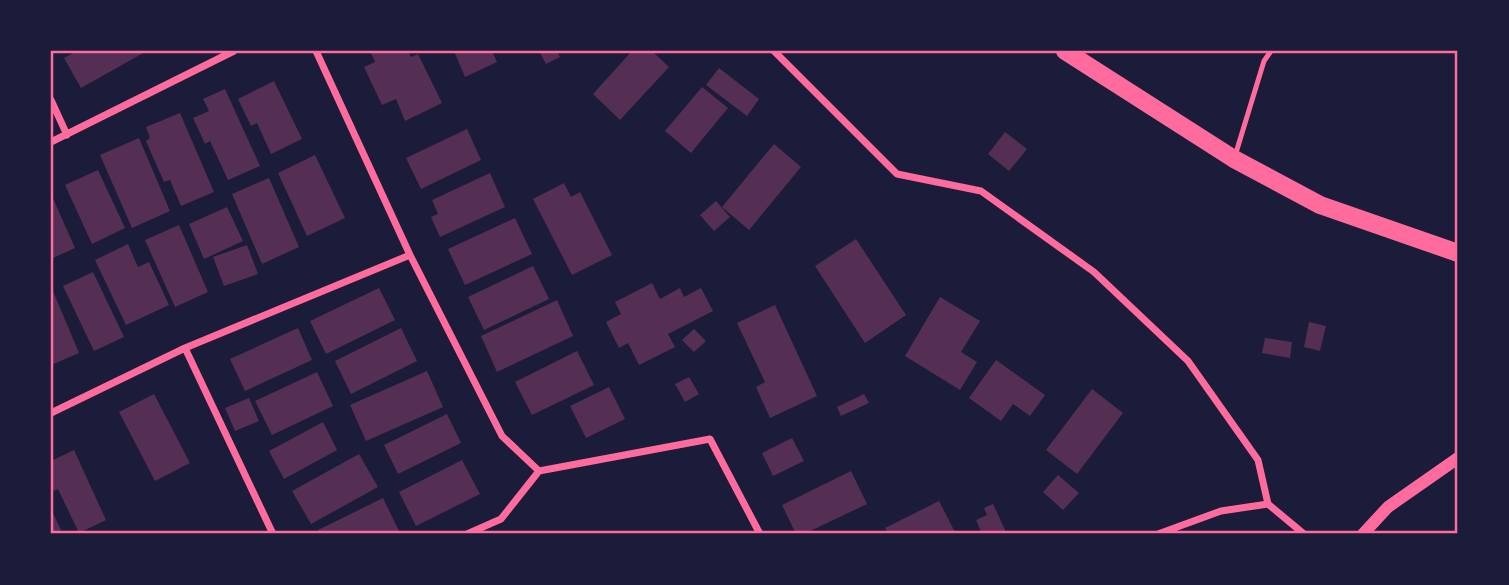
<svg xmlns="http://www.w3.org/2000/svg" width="1509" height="585" font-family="Helvetica,sans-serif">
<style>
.building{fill:#542f53}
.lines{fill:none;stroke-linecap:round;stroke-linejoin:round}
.service{stroke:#ff6b9d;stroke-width:5}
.minor{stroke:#ff6b9d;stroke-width:7}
.tertiary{stroke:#ff6b9d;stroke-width:12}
.primary{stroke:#ff6b9d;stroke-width:18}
.neatline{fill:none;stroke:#ff6b9d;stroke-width:2.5}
</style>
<rect width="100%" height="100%" fill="#1b1b3a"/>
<!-- building -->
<path class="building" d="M77,51H147L81,88L64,58Z
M370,51H408L411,57L418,54L442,103L405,121L396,99L382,105L364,67L375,62Z
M454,51H492L497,62L465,77Z
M539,51H557L560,57L546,64Z
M632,51H652L669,67L620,120L593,94Z
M719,68L759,99L747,116L706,85Z
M274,81L302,139L271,154L257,123L251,126L238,99Z
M702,87L728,108L691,153L665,131Z
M225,89L260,166L228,180L210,141L205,144L193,118L209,111L203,99Z
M180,113L214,192L181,206L170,180L164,182L146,141L150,138L146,127Z
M467,129L481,160L421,189L406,158Z
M1005,132L1027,149L1009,171L988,154Z
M139,138L170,211L132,228L100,155Z
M774,144L801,167L749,230L722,207Z
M315,155L345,218L307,236L278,173Z
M98,170L125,228L92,244L65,185Z
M490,173L505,207L440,237L431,217L438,214L432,200Z
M269,178L299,247L262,264L232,194Z
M564,183L571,197L580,192L612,255L572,275L533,199Z
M51,194L75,248L51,259Z
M716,201L730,217L714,231L700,215Z
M227,207L243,241L204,259L189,224Z
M515,218L532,254L465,285L448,249Z
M179,225L208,292L175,307L145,240Z
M856,239L906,315L865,343L815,266Z
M128,244L138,267L149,262L169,305L126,325L95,260Z
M247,245L258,274L224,286L213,257Z
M533,266L549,299L484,330L468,297Z
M93,272L124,337L94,351L63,286Z
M652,283L660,299L680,288L684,297L701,288L713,311L668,334L675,347L639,365L628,343L619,348L606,322L621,314L615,302Z
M379,288L395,320L326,354L310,321Z
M53,291L79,353L51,365V292Z
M940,297L980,321L961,352L977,362L960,390L905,356Z
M557,300L573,336L497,372L481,336Z
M775,305L817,396L770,418L756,387L765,382L737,323Z
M1309,322L1326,326L1320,351L1304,347Z
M298,328L312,360L245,391L230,359Z
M401,328L417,361L351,394L335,361Z
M694,329L706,341L694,352L682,340Z
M1265,338L1292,342L1290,358L1262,353Z
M577,351L594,385L532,415L515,382Z
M996,360L1045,395L1030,416L1013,404L1001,421L969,398Z
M427,371L443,407L366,441L350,405Z
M317,372L333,406L272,435L255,401Z
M689,377L699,394L685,402L675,384Z
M609,387L625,419L586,438L570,406Z
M1092,389L1123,413L1077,474L1046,450Z
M154,394L190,463L155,481L119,412Z
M864,394L869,403L841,416L837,407Z
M249,398L259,421L235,431L225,408Z
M447,414L461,443L398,474L384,445Z
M323,422L337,450L284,479L269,451Z
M792,438L804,461L773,476L762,453Z
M74,450L106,520L79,533L58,489L54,491L51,484V461Z
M359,454L378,487L311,524L292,491Z
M462,460L480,494L416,526L399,492Z
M851,471L867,504L804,534H796L782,505Z
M1058,475L1079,493L1063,510L1043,492Z
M383,498L400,533L320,534L318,530Z
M939,501L956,534H889L885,528Z
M993,504L1007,534H982L976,520L987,515L984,508Z
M51,509L61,530L52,534H51Z"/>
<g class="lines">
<!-- service -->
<path class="service" d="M1235,156L1264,61L1271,51"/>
<!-- minor -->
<path class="minor" d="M316,51L410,255L502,436L539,471L710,439L760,534
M774,51L897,174L981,191L1094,272L1188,361L1258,460L1268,504
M51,100L67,135
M51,142L234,51
M185,348L273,534
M51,413L185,348L410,255
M467,534L501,519L539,471
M1158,534L1221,511L1268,504L1304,534"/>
<!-- tertiary -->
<path class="tertiary" d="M1363,534L1388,507L1458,458"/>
<!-- primary -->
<path class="primary" d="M1065,51L1234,159L1320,205L1458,253"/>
</g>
<!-- border -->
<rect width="1509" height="585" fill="none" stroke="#1b1b3a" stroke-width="105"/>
<rect x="52" y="52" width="1404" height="480" class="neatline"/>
</svg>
